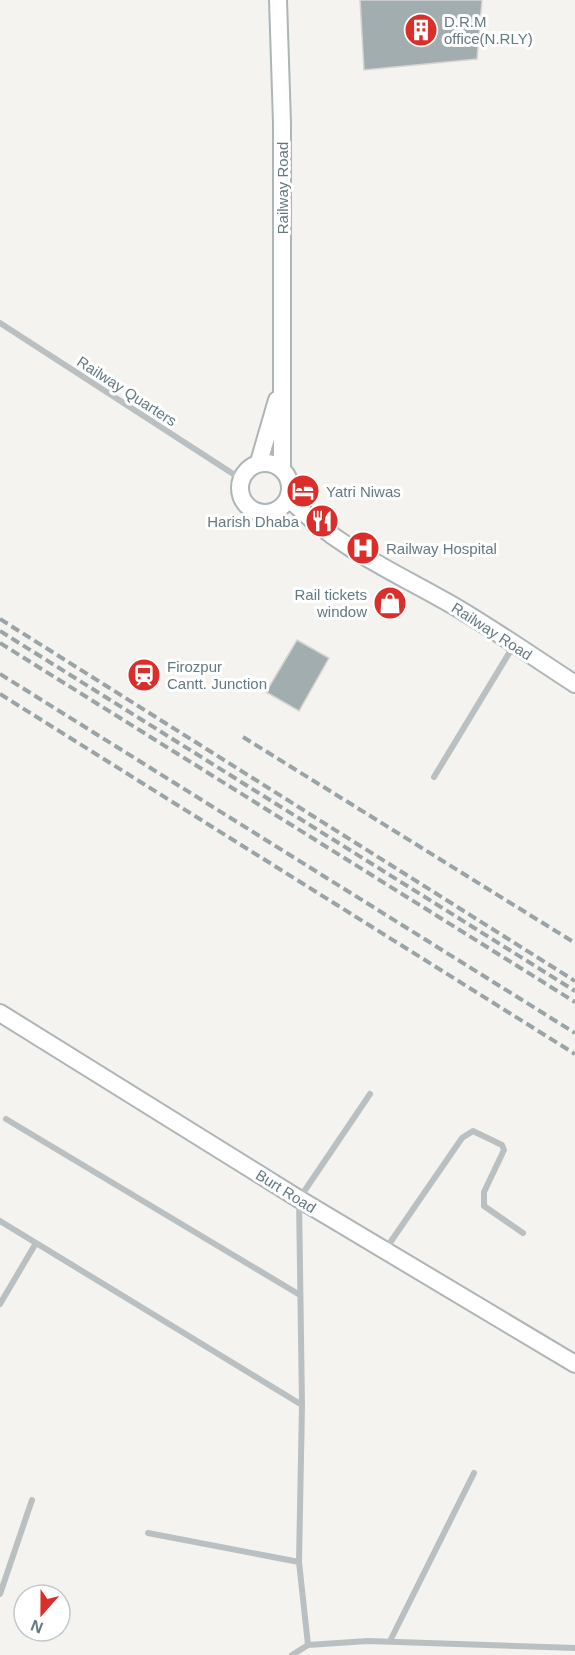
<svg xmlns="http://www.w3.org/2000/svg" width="575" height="1655" font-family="Arial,sans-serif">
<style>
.building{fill:#a2adb0;stroke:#d5d4d3;stroke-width:1.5}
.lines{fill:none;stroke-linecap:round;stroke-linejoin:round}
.secondary-casing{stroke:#adb5b7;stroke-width:20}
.street{stroke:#bac0c2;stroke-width:6}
.secondary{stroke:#fff;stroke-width:16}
.rail{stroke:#9aa4a7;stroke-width:4;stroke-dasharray:9 4.5;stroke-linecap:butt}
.labels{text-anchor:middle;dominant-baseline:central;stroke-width:6;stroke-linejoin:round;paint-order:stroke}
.poi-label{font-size:15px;fill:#647980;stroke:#fff;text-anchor:start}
.street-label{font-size:15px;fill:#647980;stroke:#fff}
</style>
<rect width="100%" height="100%" fill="#f4f3f0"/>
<!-- building -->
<path class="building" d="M360,0H482L477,59L364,70Z
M360,0H482L477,59L364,70Z
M297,640L329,658L299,711L266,692Z"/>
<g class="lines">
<!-- secondary casing -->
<g class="secondary-casing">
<path id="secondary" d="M278,0L282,123V468
M259,462L277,400
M240 488a25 25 0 1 1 50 0a25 25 0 1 1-50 0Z
M289,498C336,549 406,577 464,612C502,635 538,660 575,684
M0,1013L299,1199L575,1364"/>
</g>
<!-- street -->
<path class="street" d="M0,323L241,479
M434,777L514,645
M370,1094L299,1199L302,1405L299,1562L308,1645L368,1641L575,1648
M6,1119L300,1295
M0,1221L302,1405
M385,1250L462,1138L473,1131L502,1145L504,1150L484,1192V1206L523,1233
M0,1304L36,1243
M148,1533L299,1562
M0,1594L32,1500
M390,1641L474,1473
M292,1655L308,1645"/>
<!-- secondary -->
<use href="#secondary" class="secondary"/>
<!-- rail -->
<path class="rail" d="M0,619L575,981
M0,631L575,991
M0,643L575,1002
M0,674L575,1033
M0,694L575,1054
M243,737L575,943"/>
</g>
<!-- icons -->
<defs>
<g id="building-disc" transform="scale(1.725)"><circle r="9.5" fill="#db2d29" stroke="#fff"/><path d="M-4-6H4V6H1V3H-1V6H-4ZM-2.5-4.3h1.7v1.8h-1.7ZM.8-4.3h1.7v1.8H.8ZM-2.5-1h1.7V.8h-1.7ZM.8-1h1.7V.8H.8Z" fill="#fff"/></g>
<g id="hotel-disc" transform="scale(1.725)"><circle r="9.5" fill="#db2d29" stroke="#fff"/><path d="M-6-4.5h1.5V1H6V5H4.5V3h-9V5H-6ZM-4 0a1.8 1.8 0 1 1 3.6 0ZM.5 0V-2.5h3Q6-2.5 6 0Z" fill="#fff"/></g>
<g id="restaurant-disc" transform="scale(1.725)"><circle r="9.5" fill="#db2d29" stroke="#fff"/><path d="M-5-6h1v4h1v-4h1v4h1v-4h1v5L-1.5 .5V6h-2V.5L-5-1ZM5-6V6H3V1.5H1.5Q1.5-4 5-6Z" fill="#fff"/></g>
<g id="hospital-disc" transform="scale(1.725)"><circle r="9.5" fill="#db2d29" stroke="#fff"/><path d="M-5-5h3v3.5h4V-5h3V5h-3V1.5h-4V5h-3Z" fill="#fff"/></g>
<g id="shop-disc" transform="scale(1.725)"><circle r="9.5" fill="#db2d29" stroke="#fff"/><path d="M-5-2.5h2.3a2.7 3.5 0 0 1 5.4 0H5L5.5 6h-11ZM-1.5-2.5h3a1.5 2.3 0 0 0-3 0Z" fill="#fff"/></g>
<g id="station-disc" transform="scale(1.725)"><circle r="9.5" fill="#db2d29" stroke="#fff"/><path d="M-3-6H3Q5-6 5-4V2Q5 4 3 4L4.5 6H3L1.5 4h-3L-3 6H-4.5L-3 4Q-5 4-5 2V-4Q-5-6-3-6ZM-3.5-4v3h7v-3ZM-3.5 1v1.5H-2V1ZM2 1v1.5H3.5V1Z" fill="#fff"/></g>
</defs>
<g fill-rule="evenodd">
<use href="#building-disc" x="421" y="30"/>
<use href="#hotel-disc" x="303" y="491"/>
<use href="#restaurant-disc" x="322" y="521"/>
<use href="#hospital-disc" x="363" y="548"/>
<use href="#shop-disc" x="390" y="603"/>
<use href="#station-disc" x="144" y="675"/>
</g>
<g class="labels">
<!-- poi labels -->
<g class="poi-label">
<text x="444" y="21">D.R.M<tspan x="444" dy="17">office(N.RLY)</tspan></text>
<text x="326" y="491">Yatri Niwas</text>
<text x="299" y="521" text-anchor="end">Harish Dhaba</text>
<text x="386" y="548">Railway Hospital</text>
<text x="367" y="594" text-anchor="end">Rail tickets<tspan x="367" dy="17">window</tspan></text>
<text x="167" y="666">Firozpur<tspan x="167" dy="17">Cantt. Junction</tspan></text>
</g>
<!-- street labels -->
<g class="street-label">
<text transform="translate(282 188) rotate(-90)">Railway Road</text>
<text transform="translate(127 391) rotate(33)">Railway Quarters</text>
<text transform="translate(492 631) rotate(33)">Railway Road</text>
<text transform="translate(286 1191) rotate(32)">Burt Road</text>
</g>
</g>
<!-- north arrow -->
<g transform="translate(42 1613) rotate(201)"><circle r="28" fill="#ffffff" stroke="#c1c9cc" stroke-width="1.5"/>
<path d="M0-4.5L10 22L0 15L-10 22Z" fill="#db2d29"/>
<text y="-9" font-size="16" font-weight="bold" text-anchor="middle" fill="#647980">N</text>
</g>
</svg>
